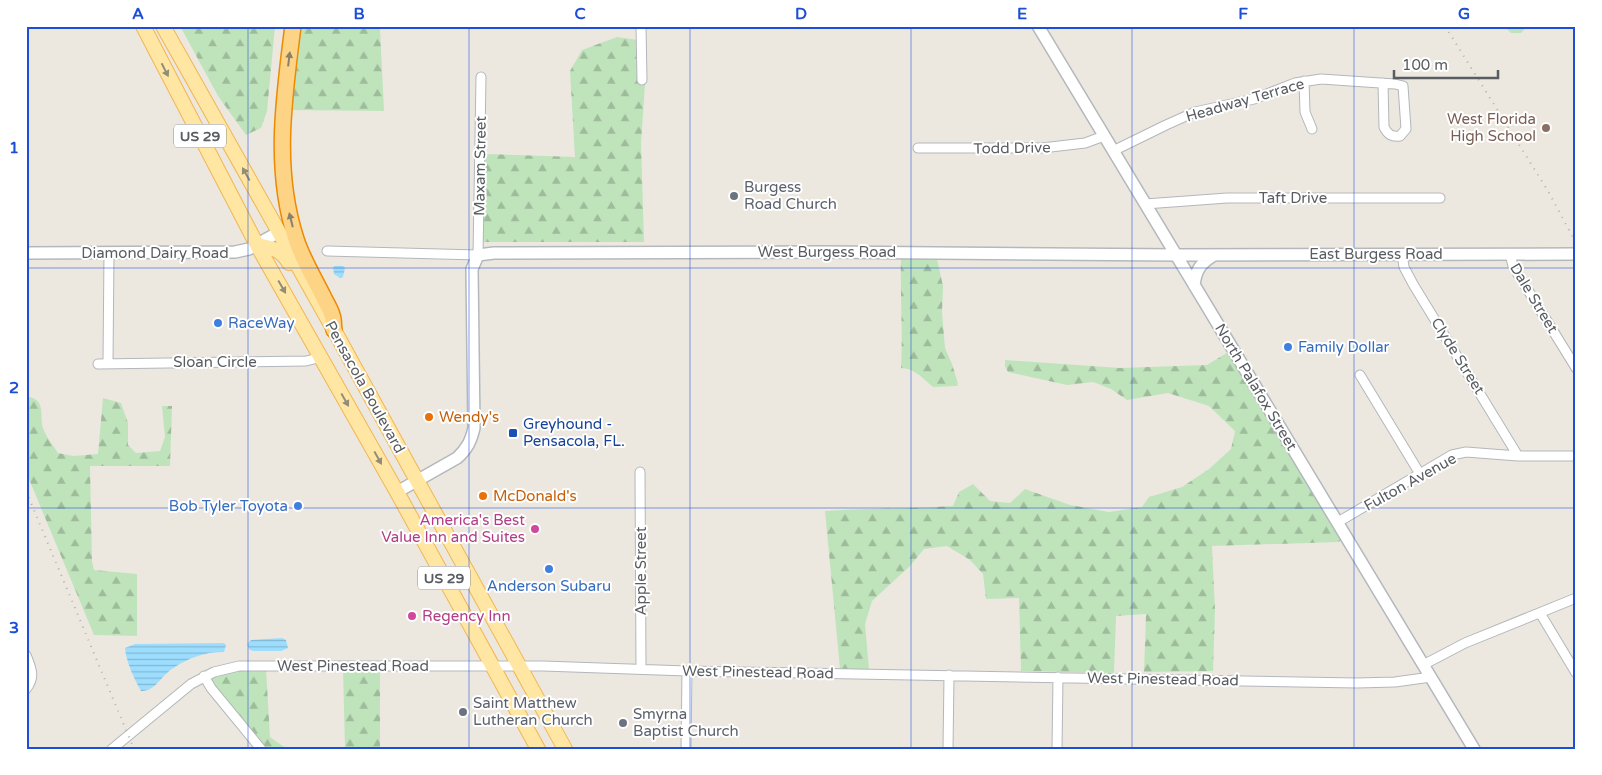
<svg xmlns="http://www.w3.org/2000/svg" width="1602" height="775" font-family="'Varela Round',sans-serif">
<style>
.forest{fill:url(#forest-firs)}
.pitch{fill:#bfe4bb}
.water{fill:url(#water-rules)}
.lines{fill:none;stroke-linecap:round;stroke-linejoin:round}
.street-casing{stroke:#b3b7bb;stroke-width:11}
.secondary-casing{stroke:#b4b8bd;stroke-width:14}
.primary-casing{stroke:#f2b553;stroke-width:16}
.highway-casing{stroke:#ec8a00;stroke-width:18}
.street{stroke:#fff;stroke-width:9}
.secondary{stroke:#fff;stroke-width:11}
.primary{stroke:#ffe6a2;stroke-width:14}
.highway{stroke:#fdd385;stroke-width:15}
.rail{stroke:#b1b2b2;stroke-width:2;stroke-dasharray:1 6;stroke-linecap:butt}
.oneway{fill:#8a806c}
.oneway2{fill:#938d78}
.grid{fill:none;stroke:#1d4ed8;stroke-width:1;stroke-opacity:0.55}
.education-dot{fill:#8d6e63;stroke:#fff;stroke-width:2}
.worship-dot{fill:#6b7280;stroke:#fff;stroke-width:2}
.shop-dot{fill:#3f7fe0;stroke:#fff;stroke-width:2}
.food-dot{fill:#e8710a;stroke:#fff;stroke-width:2}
.transit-dot{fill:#1a4fb4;stroke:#fff;stroke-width:2}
.hotel-dot{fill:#d1479c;stroke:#fff;stroke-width:2}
.labels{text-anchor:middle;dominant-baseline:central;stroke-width:4;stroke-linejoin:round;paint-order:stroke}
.shield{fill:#fff;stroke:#8b8e90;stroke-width:1}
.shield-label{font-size:14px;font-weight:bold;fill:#595d61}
.street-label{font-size:15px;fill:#595d61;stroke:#fff}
.education-label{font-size:15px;fill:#785e54;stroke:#fff;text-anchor:end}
.worship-label{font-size:15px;fill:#5b616d;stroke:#fff;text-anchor:start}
.shop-label{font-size:15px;fill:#366cbe;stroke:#fff;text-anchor:start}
.food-label{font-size:15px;fill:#c56008;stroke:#fff;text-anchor:start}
.transit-label{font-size:15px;fill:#164399;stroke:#fff;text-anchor:start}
.hotel-label{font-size:15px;fill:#b23c85;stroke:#fff;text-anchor:end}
.neatline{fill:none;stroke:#1d4ed8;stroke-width:2}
.grid-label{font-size:16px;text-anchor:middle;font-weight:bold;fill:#1d4ed8}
</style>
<defs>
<pattern id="forest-firs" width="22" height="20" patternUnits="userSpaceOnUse" patternTransform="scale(1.25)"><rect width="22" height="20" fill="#bfe4bb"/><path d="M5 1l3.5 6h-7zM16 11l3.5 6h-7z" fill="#9ebc9b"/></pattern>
<pattern id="water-rules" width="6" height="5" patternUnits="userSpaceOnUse" patternTransform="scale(1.25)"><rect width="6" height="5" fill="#9ddeff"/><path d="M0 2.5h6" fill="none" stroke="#83b7d2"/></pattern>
</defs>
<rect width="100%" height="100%" fill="#ece8e0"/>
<!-- forest -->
<path class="forest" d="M180,26H275L267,111L261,128L246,135L218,96Z
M300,26L380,29L384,111L291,110Z
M617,37L638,40L639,84H645L641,143L644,242H482L484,154L575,157L570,71L582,50Z
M901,258L937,259L943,286L942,312L945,348L952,364L958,384L957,386L933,387C924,379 914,368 901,368C903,332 900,295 901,258Z
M1230,351L1344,539L1338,542L1212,546L1215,611L1213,671L1144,672L1146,614L1116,616L1114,673L1021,671L1019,598L986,599L983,574L970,560L947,546L924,549L910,566L872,601L865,624L869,669H840L825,511C868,508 910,509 953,506L959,492L973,484L990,501L1010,503L1025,489L1070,505L1109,512L1142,507L1149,497L1182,487L1209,469L1231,449L1235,431L1209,406L1168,393L1127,400L1111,389L1093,382L1067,385L1008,372L1005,366V360L1120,368L1207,365Z
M26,397C47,398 39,415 43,428C46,437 53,445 58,453L73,456L98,454L103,398L121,403L128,423V445L136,453L160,451L165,437L162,406H172L170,466H90L92,562L94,570L137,574V636L94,635L26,472Z
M266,669L270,737L284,747L334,749H266L209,679L240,670Z
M343,669L380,670V749H345Z"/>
<!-- pitch -->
<path class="pitch" d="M1504,26H1527L1521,33H1511Z"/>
<!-- water -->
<path class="water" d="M335,266H343L345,268L343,277L340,278L334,274L333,267Z
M282,638L286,640L288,648L281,651H253L249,649L247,644L251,640Z
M224,643L226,645L224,652C204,652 188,658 172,669C161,676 155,692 141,691C134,679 126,661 125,648L135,644Z"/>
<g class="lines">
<!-- street casing -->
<g class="street-casing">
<path id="street" d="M641,26L642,80
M1304,81L1305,112L1312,129
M918,148H1042L1085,143L1104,136
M1113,151L1166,125L1195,112L1254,99L1295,83L1321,79L1395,84L1403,86L1406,129L1400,136C1392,137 1388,135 1384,127L1383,83
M1145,204L1227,198H1440
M327,251L478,255L481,77
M1402,254L1404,267L1413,284L1518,456
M1510,254L1513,266L1576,368
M108,363L109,253
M98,364L306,361L322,357
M1360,375L1420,474
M640,472L641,669
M1338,522L1452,455L1466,452L1518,456H1576
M1540,613L1576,673
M26,655C31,668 36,677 26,689
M1423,665L1465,643L1576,598
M204,676L211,688L261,749
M112,749L191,684L214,672L239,666H543L687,671L1357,683L1395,682L1431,677
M686,749L687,671
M948,749L949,675
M1057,749L1058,677"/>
</g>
<!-- secondary casing -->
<g class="secondary-casing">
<path id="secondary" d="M1038,26L1474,749
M26,253L235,252L249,249L279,232
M1194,285C1196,269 1201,263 1214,255
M397,492L457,458C467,449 471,441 474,428L472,269L478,255L494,253L825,252L1176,255L1576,254"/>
</g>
<!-- primary casing -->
<g class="primary-casing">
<path id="primary" d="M143,26L257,245L397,492L538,749
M163,26L334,330L565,749
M257,245C272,248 281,249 289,263"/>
</g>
<!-- highway casing -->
<g class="highway-casing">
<path id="highway" d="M293,26C284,97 273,169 296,239C302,258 313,276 322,294C325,301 330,308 332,315C334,319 333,325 334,330"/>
</g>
<!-- street -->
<use href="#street" class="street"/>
<!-- secondary -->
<use href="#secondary" class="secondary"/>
<!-- primary -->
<use href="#primary" class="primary"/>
<!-- highway -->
<use href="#highway" class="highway"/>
<!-- rail -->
<path class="rail" d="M1445,26L1548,191L1576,243
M26,491L134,749"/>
</g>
<!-- one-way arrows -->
<defs><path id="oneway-solid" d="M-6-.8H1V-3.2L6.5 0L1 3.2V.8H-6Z" transform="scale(1.25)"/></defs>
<g class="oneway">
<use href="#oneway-solid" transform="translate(289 59) rotate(-83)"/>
<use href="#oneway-solid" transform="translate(291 220) rotate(-104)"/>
</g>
<g class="oneway2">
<use href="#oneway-solid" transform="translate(165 70) rotate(63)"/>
<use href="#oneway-solid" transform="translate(246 174) rotate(-119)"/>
<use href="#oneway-solid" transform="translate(282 287) rotate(60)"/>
<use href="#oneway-solid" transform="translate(345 400) rotate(61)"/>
<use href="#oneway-solid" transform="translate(378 458) rotate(61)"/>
</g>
<!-- grid -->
<path class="grid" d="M248,26V749M469,26V749M690,26V749M911,26V749M1132,26V749M1354,26V749M26,268H1576M26,508H1576"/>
<!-- markers -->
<circle class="education-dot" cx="1546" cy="128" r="5"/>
<g class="worship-dot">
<circle cx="734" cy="196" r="5"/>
<circle cx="463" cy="712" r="5"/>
<circle cx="623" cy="723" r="5"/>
</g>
<g class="shop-dot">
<circle cx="218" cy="323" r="5"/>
<circle cx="1288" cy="347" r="5"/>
<circle cx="298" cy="506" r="5"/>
<circle cx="549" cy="569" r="5"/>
</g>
<g class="food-dot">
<circle cx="429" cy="417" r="5"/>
<circle cx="483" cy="496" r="5"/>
</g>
<rect class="transit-dot" x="508" y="428" width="10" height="10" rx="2.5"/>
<g class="hotel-dot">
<circle cx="535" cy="529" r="5"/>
<circle cx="412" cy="616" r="5"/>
</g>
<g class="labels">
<!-- shield labels -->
<g class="shield">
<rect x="174" y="124.5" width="52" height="23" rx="4"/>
<rect x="418" y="566.5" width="52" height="23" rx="4"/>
</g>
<g class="shield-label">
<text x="200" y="136">US 29</text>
<text x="444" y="578">US 29</text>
</g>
<!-- street labels -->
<g class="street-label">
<text transform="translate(1245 100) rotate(-16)">Headway Terrace</text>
<text transform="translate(1012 148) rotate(-1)">Todd Drive</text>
<text transform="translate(480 166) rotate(-89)">Maxam Street</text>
<text x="1293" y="198">Taft Drive</text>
<text x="827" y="252">West Burgess Road</text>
<text x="155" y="253">Diamond Dairy Road</text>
<text x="1376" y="254">East Burgess Road</text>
<text transform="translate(1534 298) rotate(59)">Dale Street</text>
<text transform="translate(1458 356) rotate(58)">Clyde Street</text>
<text x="215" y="362">Sloan Circle</text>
<text transform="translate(365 387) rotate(61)">Pensacola Boulevard</text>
<text transform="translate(1256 387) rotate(59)">North Palafox Street</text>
<text transform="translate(1410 482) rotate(-29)">Fulton Avenue</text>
<text transform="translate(641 571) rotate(-90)">Apple Street</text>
<text x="353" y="666">West Pinestead Road</text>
<text transform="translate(758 672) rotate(1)">West Pinestead Road</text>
<text transform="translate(1163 679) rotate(1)">West Pinestead Road</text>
</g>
<!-- education labels -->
<g class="education-label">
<text x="1536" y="119">West Florida<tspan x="1536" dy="17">High School</tspan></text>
</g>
<!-- worship labels -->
<g class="worship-label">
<text x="744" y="187">Burgess<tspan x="744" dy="17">Road Church</tspan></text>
<text x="473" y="703">Saint Matthew<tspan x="473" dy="17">Lutheran Church</tspan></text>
<text x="633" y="714">Smyrna<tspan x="633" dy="17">Baptist Church</tspan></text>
</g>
<!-- shop labels -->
<g class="shop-label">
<text x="228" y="323">RaceWay</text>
<text x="1298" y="347">Family Dollar</text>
<text x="288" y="506" text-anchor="end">Bob Tyler Toyota</text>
<text x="549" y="586" text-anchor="middle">Anderson Subaru</text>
</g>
<!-- food labels -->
<g class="food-label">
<text x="439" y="417">Wendy's</text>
<text x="493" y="496">McDonald's</text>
</g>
<!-- transit labels -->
<g class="transit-label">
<text x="523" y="424">Greyhound -<tspan x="523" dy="17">Pensacola, FL.</tspan></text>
</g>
<!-- hotel labels -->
<g class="hotel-label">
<text x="525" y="520">America's Best<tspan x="525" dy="17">Value Inn and Suites</tspan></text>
<text x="422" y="616" text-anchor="start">Regency Inn</text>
</g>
</g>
<!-- border -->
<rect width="1602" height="775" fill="none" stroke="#ffffff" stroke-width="55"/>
<!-- scale -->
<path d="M1394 70v8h104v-8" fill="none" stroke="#595d61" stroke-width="2.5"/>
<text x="1402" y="70" font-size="15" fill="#595d61" stroke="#ffffff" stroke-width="4" paint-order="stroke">100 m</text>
<rect x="28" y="28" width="1546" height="720" class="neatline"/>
<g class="grid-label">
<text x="138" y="19">A</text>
<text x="359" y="19">B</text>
<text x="580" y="19">C</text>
<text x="801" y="19">D</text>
<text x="1022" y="19">E</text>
<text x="1243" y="19">F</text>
<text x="1464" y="19">G</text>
<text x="14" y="153">1</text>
<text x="14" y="393">2</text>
<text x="14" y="633">3</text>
</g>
</svg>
